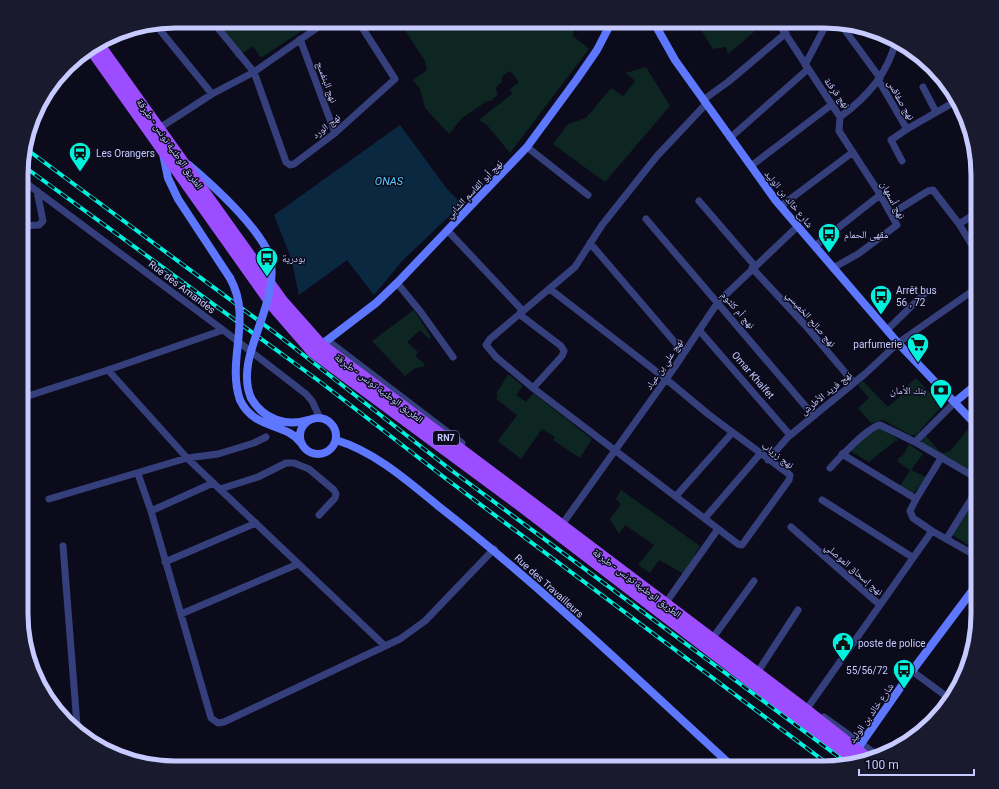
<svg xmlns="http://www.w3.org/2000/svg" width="999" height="789" font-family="Roboto,'Noto Naskh Arabic',sans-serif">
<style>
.green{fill:#0e2621}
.water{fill:#0a2941}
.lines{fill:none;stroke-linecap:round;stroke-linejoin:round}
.street{stroke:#353f7c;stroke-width:7}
.secondary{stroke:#5d77ff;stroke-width:8}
.primary{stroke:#9c4dff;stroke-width:12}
.rail-casing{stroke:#00f1dd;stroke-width:4}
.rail{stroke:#0b0b1c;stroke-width:2.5;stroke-dasharray:8;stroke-linecap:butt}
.secondary-bridge{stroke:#5d77ff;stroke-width:8}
.labels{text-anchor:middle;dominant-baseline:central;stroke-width:3;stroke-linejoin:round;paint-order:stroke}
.shield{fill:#0b0b1c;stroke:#8e91bb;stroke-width:1}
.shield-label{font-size:9px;font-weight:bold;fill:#c6caff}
.street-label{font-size:10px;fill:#c6caff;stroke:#0b0b1c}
.poi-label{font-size:10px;fill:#c6caff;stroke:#0b0b1c;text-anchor:start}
.water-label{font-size:11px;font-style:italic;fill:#54cfff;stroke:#0b0b1c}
.rim{fill:none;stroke:#c6caff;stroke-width:5}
</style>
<rect width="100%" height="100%" fill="#0b0b1c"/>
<!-- green -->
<path class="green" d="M214,21H316L261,58L253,46L236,58Z
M399,21H573V36L589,49L510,153L487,125L479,120L512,94L510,89L519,82L510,71L502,76V82L495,88L498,94L491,101H487L462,118L449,134L425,108L420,89L413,80L427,70L425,61Z
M695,21H767L728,54L726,47L713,49Z
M646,67L670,106L605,182L553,144L568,124L586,118L611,88L623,96L635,81L626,73Z
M414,310L431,337L429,339L420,330L407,342L418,352L415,356L425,364L423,367L415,368L405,376L372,341Z
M508,374L523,386L516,395L526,402L533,393L592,439L580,458L553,440L555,437L542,429L521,459L498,441L517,415L496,399L498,395L496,394Z
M916,378L942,406L916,435H910L883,420L871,423L858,408L869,398L858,385L863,381L888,407L909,388L908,385Z
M880,428L899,440L895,441L869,462L850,451L866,436Z
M968,429L978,440V477L921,442L926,436L939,451L943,453L950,451Z
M909,444L923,454L911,470L926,477L914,493H911L900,486L910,470L897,461L899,457H902Z
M621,490L700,546L684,574L659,560L650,573L638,565L654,545L625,525L619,534L610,519L621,504L616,499Z
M978,493V534L968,545L951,534Z"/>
<!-- water -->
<path class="water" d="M400,125L447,189L462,204L403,260L374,295L347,260L299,295L291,258L274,215Z"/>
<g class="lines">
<!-- street -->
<path class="street" d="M212,21L254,72L286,162L290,165L294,164L335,133L395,79L358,21
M777,21L840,117C867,97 888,74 896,40
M839,22L880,78
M155,24L212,94
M300,39L335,133
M805,65L828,21
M879,81L907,129L891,140L902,161
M923,87L936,112
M703,100L728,82L786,33
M31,128L34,130
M158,129L212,94L254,72L327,21
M907,129L956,101
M730,138L808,69
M527,147L588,195
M751,166L831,105
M22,180L223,330L306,394L312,401L320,418
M976,195L978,198
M699,201L755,266
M781,206L853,152
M891,214L928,191L933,190L959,224L978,255
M646,219L813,415
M959,224L978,212
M22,226L39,225L43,221L37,191
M448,231L523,311
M590,243L684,353
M815,246L880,195
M752,268L805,325L854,383
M833,268L858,254L897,225L878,191L839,131L840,117
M397,283L420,311L453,357
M550,289L666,379L708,414L790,475L789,480L742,545L738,544L533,388L496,357L486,345L490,339L575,267L602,225L657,156L706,104
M519,314L561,346L564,351L562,356L533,388
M699,330L790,435
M887,330L927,291
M327,340L462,443
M108,370L187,458L385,646
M22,398L108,370L223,330
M915,442L955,402
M842,454L916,499L941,458
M768,460L788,437L866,373L898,343L978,287
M830,468C839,458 868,427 880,425L915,442L978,479
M138,474L151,511L211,718L218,723L224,722L400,639L425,621L494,549
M220,489L258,477L286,463H294L309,469L334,490L336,494L335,498L319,515
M676,496L732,433
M49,499L187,458L218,454L254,443L266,437
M916,499L910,511L913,518L932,531L978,557
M822,500L912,557
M151,511L213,483
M705,518L760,454
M561,526L674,368L718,302L798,226
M791,527L880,605L806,710
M947,538L978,488
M63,546L77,725L75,731
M165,562L256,523
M665,604L718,529
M880,605L932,531
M181,614L298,564
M712,639L754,581
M912,671L950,699
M757,673L798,610
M824,717L880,757"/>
<!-- secondary -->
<path class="secondary" d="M653,21L675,60L776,201L898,343L978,427
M163,154L168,178L178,199L230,278
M189,165C216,188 256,224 270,256
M317,348L376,303L397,283L527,147L577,79L597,50L612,21
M251,398C263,419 286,427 308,420
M240,400C255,431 286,422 301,443
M955,402L978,383
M300 436a18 18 0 1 1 36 0a18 18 0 1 1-36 0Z
M336,440C376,452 410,483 442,509C544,589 638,680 734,768
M854,754L912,671L978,583"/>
<!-- primary -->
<path class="primary" d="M99,45L282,301L321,345L524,497L806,710L868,759
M91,49L274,307L313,352L520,505L856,762"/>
<!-- rail casing -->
<g class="rail-casing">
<path id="rail" d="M25,148L274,332L451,470L847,763
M22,165L319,381L445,478L832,767"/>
</g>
<!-- rail -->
<use href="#rail" class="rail"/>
<!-- secondary-bridge -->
<path class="secondary-bridge" d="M230,278C253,319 226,359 240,400
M251,398C233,355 281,307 270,256"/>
</g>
<!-- icons -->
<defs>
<g id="station-pin" transform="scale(1.15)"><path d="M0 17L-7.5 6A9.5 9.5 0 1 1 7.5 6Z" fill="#00f1dd" stroke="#0b0b1c"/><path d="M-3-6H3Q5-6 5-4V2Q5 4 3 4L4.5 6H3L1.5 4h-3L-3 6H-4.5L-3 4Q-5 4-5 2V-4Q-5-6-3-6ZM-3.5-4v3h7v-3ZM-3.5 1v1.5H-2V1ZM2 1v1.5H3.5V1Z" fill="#111"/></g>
<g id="bus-pin" transform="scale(1.15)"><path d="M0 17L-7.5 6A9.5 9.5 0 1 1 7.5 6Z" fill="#00f1dd" stroke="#0b0b1c"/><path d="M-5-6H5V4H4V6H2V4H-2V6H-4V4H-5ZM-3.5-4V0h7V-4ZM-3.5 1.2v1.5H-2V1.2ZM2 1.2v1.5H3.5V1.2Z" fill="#111"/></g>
<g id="supermarket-pin" transform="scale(1.15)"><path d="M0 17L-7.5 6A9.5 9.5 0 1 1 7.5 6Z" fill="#00f1dd" stroke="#0b0b1c"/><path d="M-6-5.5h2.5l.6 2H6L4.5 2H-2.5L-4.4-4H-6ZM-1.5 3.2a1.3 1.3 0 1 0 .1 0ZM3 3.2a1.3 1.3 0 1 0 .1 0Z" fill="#111"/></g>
<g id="bank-pin" transform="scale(1.15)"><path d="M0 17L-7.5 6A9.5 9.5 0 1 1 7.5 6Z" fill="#00f1dd" stroke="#0b0b1c"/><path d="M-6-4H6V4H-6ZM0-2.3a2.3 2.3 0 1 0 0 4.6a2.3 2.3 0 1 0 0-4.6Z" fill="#111"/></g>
<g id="civic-pin" transform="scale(1.15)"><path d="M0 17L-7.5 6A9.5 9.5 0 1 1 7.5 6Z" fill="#00f1dd" stroke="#0b0b1c"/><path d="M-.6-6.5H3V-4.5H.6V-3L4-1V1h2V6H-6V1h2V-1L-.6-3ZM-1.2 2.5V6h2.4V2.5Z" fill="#111"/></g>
</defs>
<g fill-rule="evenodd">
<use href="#station-pin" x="80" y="153"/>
<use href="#bus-pin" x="829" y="234"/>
<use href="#bus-pin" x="267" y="258"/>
<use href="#bus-pin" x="881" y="296"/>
<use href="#supermarket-pin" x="918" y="344"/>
<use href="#bank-pin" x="941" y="390"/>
<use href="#civic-pin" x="843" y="643"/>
<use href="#bus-pin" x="904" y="670"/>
</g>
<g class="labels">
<!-- shield labels -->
<rect class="shield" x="433" y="431" width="26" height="14" rx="3"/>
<g class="shield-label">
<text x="446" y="438">RN7</text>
</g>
<!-- street labels -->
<g class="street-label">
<text transform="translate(327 82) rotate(70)">نهج البنفسج</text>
<text transform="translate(837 93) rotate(53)">نهج قرقنة</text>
<text transform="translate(901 100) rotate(60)">نهج صفاقس</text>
<text transform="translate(326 126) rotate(-39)">نهج الورد</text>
<text transform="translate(170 144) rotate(55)">الطريق الوطنية تونس - طبرقة</text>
<text transform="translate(474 189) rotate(-46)">نهج أبو القاسم الشابي</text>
<text transform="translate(789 199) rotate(51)">شارع خالد بن الوليد</text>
<text transform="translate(893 200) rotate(62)">نهج أسمهان</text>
<text transform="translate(182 287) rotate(37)">Rue des Amandes</text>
<text transform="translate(738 310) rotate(49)">نهج أم كلثوم</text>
<text transform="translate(811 319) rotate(49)">نهج صالح الخميسي</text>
<text transform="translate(664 364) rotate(-56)">نهج علي بن عياد</text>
<text transform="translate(753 375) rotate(49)">Omar Khalfet</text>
<text transform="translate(379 388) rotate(37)">الطريق الوطنية تونس - طبرقة</text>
<text transform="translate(826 393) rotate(-39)">نهج فريد الأطرش</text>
<text transform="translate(778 455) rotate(37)">نهج زرياب</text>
<text transform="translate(854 569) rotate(41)">نهج إسحاق الموصلي</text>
<text transform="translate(637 583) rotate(37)">الطريق الوطنية تونس - طبرقة</text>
<text transform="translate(549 586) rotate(42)">Rue des Travailleurs</text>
<text transform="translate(871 713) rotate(-55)">شارع خالد بن الوليد</text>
</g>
<!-- poi labels -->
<g class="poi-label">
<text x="96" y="153">Les Orangers</text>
<text x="844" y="234">مقهى الحمام</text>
<text x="282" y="258">بودرية</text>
<text x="896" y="290">Arrêt bus<tspan x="896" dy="12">56 , 72</tspan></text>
<text x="902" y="344" text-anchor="end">parfumerie</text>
<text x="926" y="390" text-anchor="end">بنك الأمان</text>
<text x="858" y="643">poste de police</text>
<text x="888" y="670" text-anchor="end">55/56/72</text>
</g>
<!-- water labels -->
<g class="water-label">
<text x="389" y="181">ONAS</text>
</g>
</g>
<!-- crop -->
<path d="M0 0H999V789H0ZM175 28H824A147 147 0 0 1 971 175V614A147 147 0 0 1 824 761H175A147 147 0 0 1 28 614V175A147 147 0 0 1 175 28Z" fill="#1a1a2e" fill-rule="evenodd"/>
<path class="rim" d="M175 28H824A147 147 0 0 1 971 175V614A147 147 0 0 1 824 761H175A147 147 0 0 1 28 614V175A147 147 0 0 1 175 28Z"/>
<!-- scale -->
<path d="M859 769v6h115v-6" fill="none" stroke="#c6caff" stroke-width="2"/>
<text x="865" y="769" font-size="12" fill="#c6caff" stroke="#0b0b1c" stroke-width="3" paint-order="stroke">100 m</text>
</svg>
